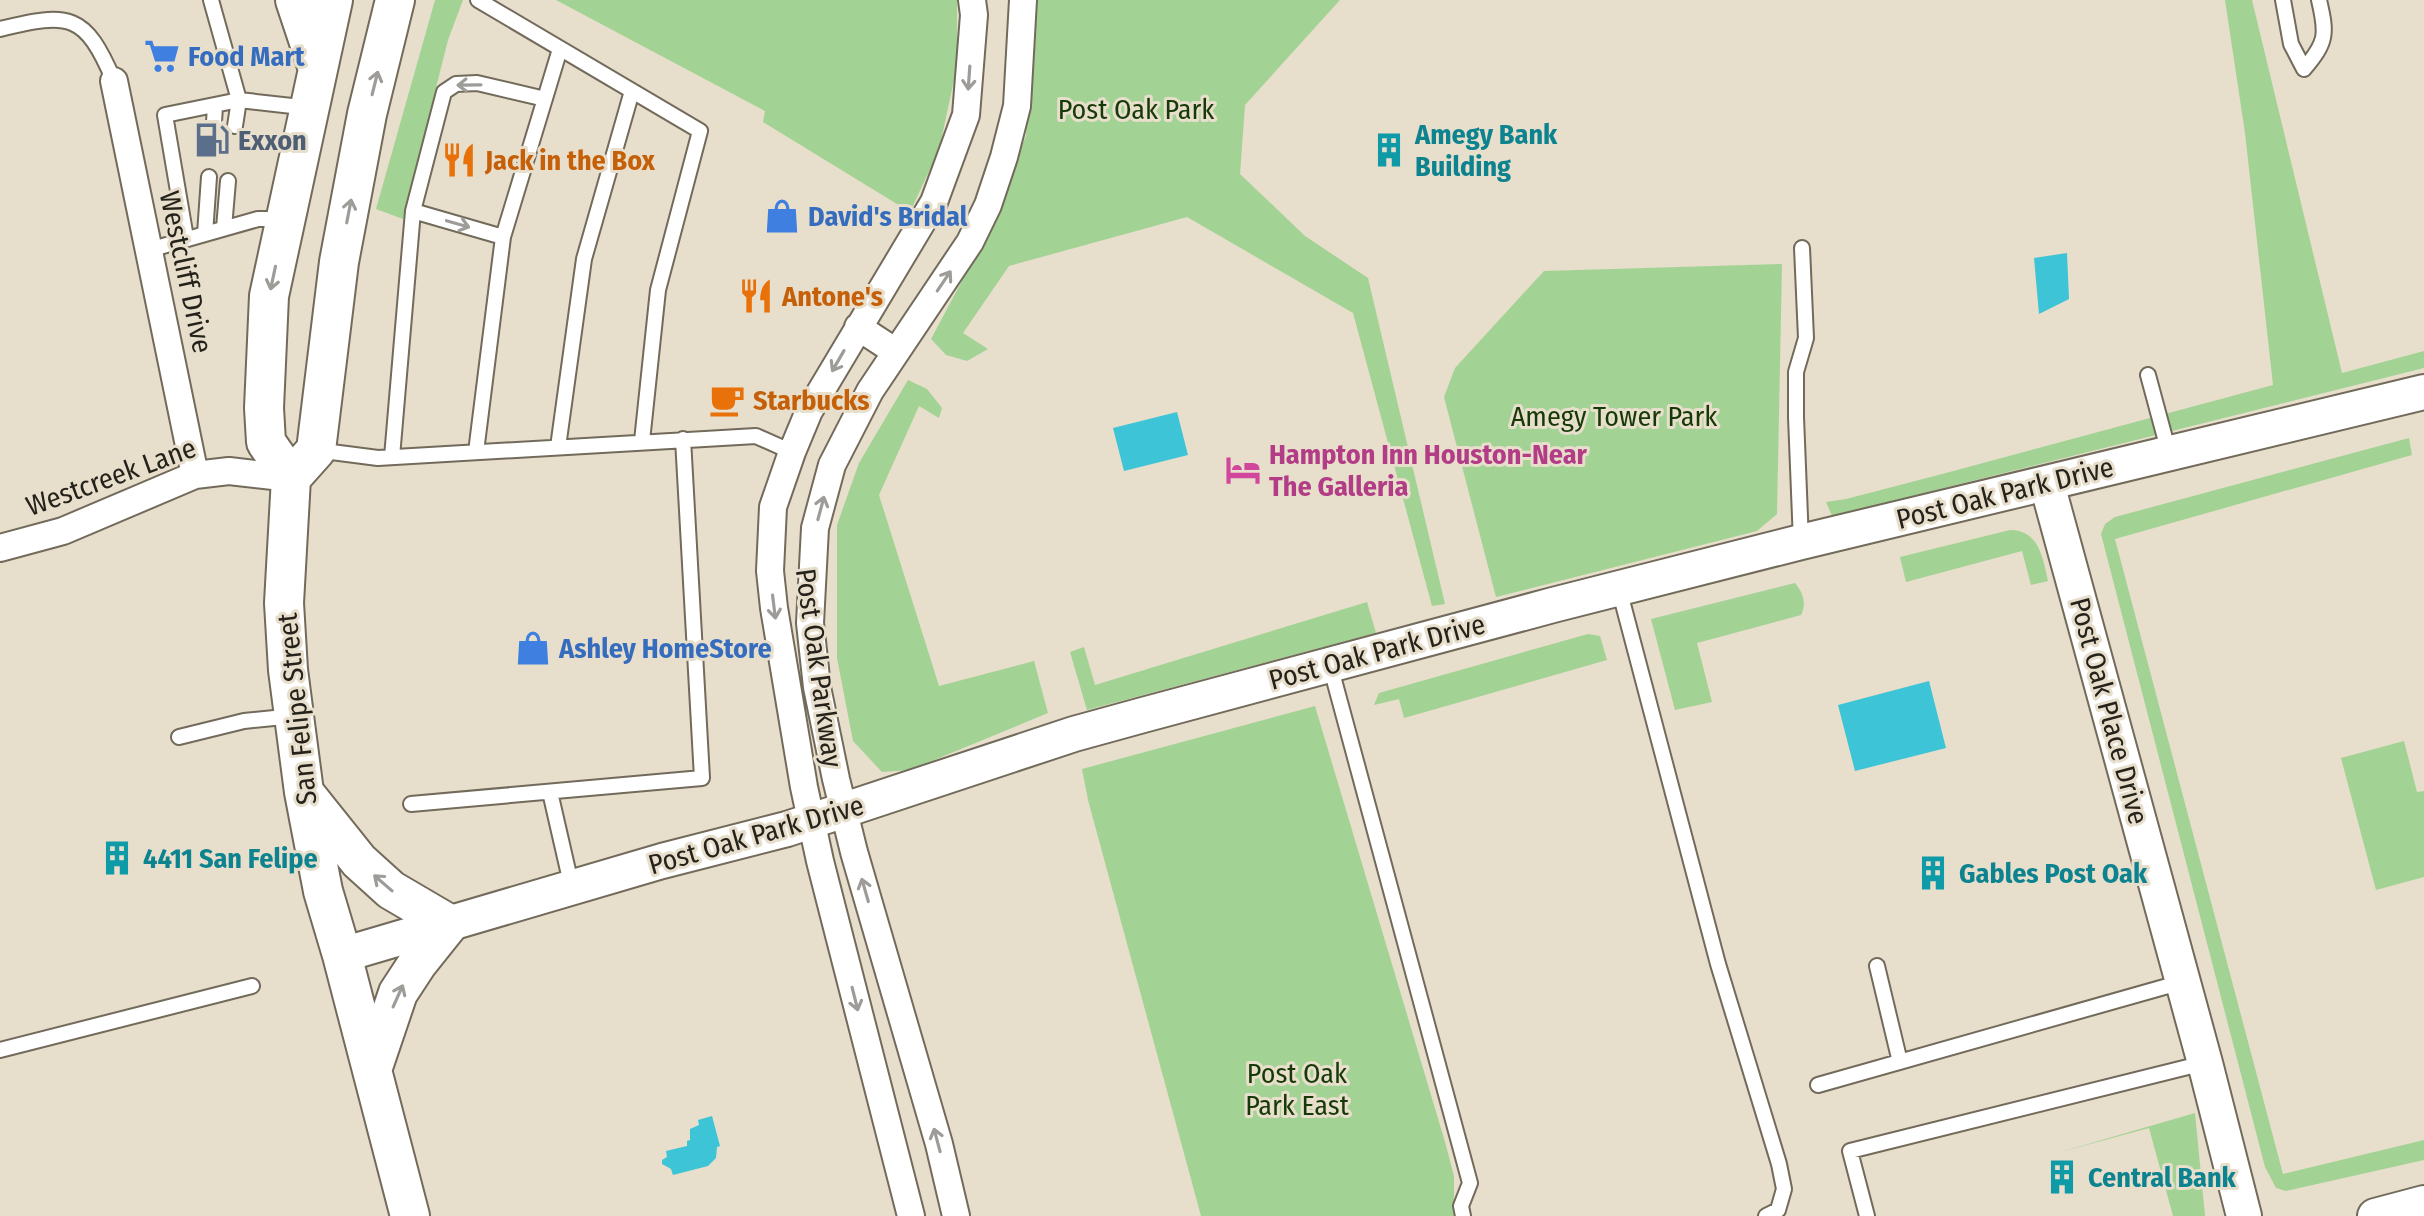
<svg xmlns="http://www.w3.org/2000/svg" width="2424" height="1216" font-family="'Fira Sans Condensed',sans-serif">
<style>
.green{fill:#a3d394}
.water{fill:#3dc4d6}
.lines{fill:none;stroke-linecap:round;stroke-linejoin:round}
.service-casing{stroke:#726a5a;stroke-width:18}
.minor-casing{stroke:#726a5a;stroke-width:30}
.tertiary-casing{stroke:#726a5a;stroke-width:38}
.secondary-casing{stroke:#726a5a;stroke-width:42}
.service{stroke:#fff;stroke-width:14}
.minor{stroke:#fff;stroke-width:26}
.tertiary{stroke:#fff;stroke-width:34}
.secondary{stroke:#fff;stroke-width:38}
.oneway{stroke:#9d9c98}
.labels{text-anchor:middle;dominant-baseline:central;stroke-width:6;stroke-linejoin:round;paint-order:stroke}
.shop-label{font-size:28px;font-weight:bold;fill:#366cbe;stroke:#e7decb;text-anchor:start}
.park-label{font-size:28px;fill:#163a07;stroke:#e7decb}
.culture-label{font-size:28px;font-weight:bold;fill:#0d838f;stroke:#e7decb;text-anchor:start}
.service-label{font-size:28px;font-weight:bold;fill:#4e5e75;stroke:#e7decb;text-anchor:start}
.food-label{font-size:28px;font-weight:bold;fill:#c56008;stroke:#e7decb;text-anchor:start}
.street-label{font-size:28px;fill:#25221b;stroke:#e7decb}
.hotel-label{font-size:28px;font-weight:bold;fill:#b23c85;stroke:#e7decb;text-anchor:start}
</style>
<rect width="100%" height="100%" fill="#e7decb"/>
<!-- green -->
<path class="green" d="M435,0H463L448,40L403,219L376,209Z
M556,0H957V66L939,150L910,212L763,122L765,111Z
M1030,0H1340L1245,105L1240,174L1305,236L1368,278L1445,604L1432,606L1353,313L1187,217L1009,266L963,333L988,349L967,361L946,355L931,339L980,247L1026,136Z
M2225,0H2252L2342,373L2424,351V368L1832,516L1826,502L1846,499L1946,473L2273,385L2245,133Z
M1782,264L1777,514L1757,531L1496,597L1444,397L1455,368L1544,271Z
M908,380L927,389L942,408L939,418L919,406L879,495L939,686L1034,661L1048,713L910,770L882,772L853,741L837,658V525L859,463Z
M2409,438L2412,455L2115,539L2283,1174L2424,1140V1160L2286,1191L2276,1188L2265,1167L2101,534L2105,524L2115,517Z
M2010,530C2039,530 2043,558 2048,581L2031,585L2022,551L1906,582L1900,557Z
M1795,583C1803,593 1807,603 1801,615L1697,643L1712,702L1675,710L1651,619Z
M1367,602L1376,633L1087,710L1070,652L1084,647L1095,685Z
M1588,634L1600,636L1607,660L1404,718L1399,699L1374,705L1379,693Z
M1315,706L1445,1142L1454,1176V1216H1201L1088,800L1082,769Z
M2404,741L2417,792L2424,791V877L2376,890L2341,758Z
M2195,1113L2205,1216H2173L2149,1128L2057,1153Z"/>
<!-- water -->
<path class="water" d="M2067,253L2069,299L2039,314L2034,258Z
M1177,412L1188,455L1124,471L1113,428Z
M1929,681L1946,748L1855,771L1838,705Z
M712,1116L720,1146L717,1147L716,1158L708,1166L673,1175L671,1169L662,1164V1160L667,1157L666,1151L687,1146V1141L690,1140V1129L699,1125L698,1120Z"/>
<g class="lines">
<!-- service casing -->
<g class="service-casing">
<path id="service" d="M211,0L239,100L235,126
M478,0L700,131L658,290L642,441
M2283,0L2291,44L2304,69C2327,42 2327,34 2319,0
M0,29C70,12 85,13 114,81
M214,122L215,106
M413,211L503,237
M224,228L228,181
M205,234L209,177
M186,238L165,115L239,100L310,108
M149,250L258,219H286
M2148,375L2169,453
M558,447L584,259L632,91
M316,450L378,458L756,436L792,452
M476,452L503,237L560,49
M392,457L413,211L444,92L456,84L477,83L545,99
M1801,542L1796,417V372L1806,338L1802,248
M1619,589L1718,964L1779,1164L1784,1189L1778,1210L1766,1216
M1330,665L1470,1183L1461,1206L1463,1216
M179,737L244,721L294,716
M550,792L572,888
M411,804L702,778L683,439
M1877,966L1900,1062
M0,1050L252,986
M1818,1085L2182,982
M1867,1216L1850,1151L2204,1063"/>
</g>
<!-- minor casing -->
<g class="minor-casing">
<path id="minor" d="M114,81L195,475
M858,327L896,352
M0,548L63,531L195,475L229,471L291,478
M911,1216L820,861L804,787L774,608L770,571L773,507L792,452L809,411L934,202L966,115L974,15L972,0
M956,1216L939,1144L854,852L836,779L817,687L810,623L815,528L832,465L870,391L970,242L988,205L1004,157L1017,106L1023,0"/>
</g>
<!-- tertiary casing -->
<g class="tertiary-casing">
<path id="tertiary" d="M2047,484L2205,1063L2244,1216
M342,955L662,861L787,829L1074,734L1143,715L1553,605L1801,542L2424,392
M2375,1216L2424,1203"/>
</g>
<!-- secondary casing -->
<g class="secondary-casing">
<path id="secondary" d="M295,0L317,66
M333,0L269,296L264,408L266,442L291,478L284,603L288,670L304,792L323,891L342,955L410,1216
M291,478L316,450L339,262L367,114L395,0
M307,796L359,861L391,890L449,924L417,964L398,993L372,1070"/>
</g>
<!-- service -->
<use href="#service" class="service"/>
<!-- minor -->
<use href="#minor" class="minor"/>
<!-- tertiary -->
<use href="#tertiary" class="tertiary"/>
<!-- secondary -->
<use href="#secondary" class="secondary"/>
</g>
<!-- one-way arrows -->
<defs><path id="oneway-shaft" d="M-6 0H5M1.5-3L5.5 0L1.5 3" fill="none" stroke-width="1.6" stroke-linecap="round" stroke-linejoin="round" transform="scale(2)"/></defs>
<g class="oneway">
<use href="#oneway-shaft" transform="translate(969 78) rotate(94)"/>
<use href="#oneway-shaft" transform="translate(375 83) rotate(-76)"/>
<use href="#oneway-shaft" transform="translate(469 85) rotate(179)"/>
<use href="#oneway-shaft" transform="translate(349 211) rotate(-79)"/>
<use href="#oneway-shaft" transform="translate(458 224) rotate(16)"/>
<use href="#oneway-shaft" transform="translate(273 278) rotate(102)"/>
<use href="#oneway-shaft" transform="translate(944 281) rotate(-56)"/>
<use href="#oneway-shaft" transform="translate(838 361) rotate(120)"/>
<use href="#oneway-shaft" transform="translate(821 508) rotate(-75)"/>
<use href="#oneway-shaft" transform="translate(774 607) rotate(83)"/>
<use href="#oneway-shaft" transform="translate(383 883) rotate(-139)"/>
<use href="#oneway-shaft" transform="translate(865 890) rotate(-106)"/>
<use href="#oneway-shaft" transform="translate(398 996) rotate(-66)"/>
<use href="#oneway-shaft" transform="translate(855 999) rotate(76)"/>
<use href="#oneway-shaft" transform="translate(937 1140) rotate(-105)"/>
</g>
<!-- icons -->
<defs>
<g id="supermarket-bare" transform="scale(2.76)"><path d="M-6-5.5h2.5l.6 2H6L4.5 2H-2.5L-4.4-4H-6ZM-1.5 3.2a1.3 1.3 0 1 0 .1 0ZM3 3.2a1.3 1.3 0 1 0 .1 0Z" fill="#3f7fe0" stroke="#e7decb" stroke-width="2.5" paint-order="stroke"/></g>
<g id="fuel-bare" transform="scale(2.76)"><path d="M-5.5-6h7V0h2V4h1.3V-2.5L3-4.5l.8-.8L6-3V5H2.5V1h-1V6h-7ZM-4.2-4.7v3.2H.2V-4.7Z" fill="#5c6f8a" stroke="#e7decb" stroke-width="2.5" paint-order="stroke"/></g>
<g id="building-bare" transform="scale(2.76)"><path d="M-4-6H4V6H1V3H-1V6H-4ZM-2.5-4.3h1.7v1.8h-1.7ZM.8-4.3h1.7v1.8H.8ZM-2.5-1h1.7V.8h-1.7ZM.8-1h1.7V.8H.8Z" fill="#0f9aa8" stroke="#e7decb" stroke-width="2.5" paint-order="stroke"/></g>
<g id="restaurant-bare" transform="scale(2.76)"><path d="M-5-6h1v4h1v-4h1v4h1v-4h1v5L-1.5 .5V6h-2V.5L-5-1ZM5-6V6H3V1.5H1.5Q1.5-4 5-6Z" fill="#e8710a" stroke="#e7decb" stroke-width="2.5" paint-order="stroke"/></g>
<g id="shop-bare" transform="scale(2.76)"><path d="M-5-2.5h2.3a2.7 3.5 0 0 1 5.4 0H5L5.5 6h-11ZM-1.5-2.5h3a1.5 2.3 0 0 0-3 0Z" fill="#3f7fe0" stroke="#e7decb" stroke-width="2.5" paint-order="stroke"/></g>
<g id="cafe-bare" transform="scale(2.76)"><path d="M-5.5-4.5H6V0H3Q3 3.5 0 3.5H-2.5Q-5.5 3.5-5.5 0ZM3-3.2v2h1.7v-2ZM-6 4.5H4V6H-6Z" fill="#e8710a" stroke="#e7decb" stroke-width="2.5" paint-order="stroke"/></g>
<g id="hotel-bare" transform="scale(2.76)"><path d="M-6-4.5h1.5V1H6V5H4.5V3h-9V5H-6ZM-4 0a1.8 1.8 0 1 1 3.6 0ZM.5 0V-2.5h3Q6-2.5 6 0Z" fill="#d1479c" stroke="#e7decb" stroke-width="2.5" paint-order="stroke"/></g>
</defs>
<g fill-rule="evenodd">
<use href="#supermarket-bare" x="162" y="56"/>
<use href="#fuel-bare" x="212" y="140"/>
<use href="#building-bare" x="1389" y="150"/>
<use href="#restaurant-bare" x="459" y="160"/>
<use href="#shop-bare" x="782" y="216"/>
<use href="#restaurant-bare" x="756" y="296"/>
<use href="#cafe-bare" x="727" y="400"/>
<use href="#hotel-bare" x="1243" y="470"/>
<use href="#shop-bare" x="533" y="648"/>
<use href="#building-bare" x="117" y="858"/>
<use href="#building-bare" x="1933" y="873"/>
<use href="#building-bare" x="2062" y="1177"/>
</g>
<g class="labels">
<!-- shop labels -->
<g class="shop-label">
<text x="188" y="56">Food Mart</text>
<text x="808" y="216">David's Bridal</text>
<text x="559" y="648">Ashley HomeStore</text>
</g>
<!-- park labels -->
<g class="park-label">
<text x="1136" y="109">Post Oak Park</text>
<text x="1614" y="416">Amegy Tower Park</text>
<text x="1297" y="1073">Post Oak<tspan x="1297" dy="32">Park East</tspan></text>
</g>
<!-- culture labels -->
<g class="culture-label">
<text x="1415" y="134">Amegy Bank<tspan x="1415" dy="32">Building</tspan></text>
<text x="143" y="858">4411 San Felipe</text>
<text x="1959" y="873">Gables Post Oak</text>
<text x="2088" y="1177">Central Bank</text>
</g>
<!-- service labels -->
<g class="service-label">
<text x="238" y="140">Exxon</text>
</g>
<!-- food labels -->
<g class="food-label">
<text x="485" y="160">Jack in the Box</text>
<text x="782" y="296">Antone's</text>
<text x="753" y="400">Starbucks</text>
</g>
<!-- street labels -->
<g class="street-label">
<text transform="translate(186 272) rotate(78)">Westcliff Drive</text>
<text transform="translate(111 477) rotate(-20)">Westcreek Lane</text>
<text transform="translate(2005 493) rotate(-14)">Post Oak Park Drive</text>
<text transform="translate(1377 652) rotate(-15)">Post Oak Park Drive</text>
<text transform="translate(819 668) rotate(82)">Post Oak Parkway</text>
<text transform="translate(297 709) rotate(-96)">San Felipe Street</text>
<text transform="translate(2109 711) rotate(75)">Post Oak Place Drive</text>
<text transform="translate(756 835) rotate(-16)">Post Oak Park Drive</text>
</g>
<!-- hotel labels -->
<g class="hotel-label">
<text x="1269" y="454">Hampton Inn Houston-Near<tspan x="1269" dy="32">The Galleria</tspan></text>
</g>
</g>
</svg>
